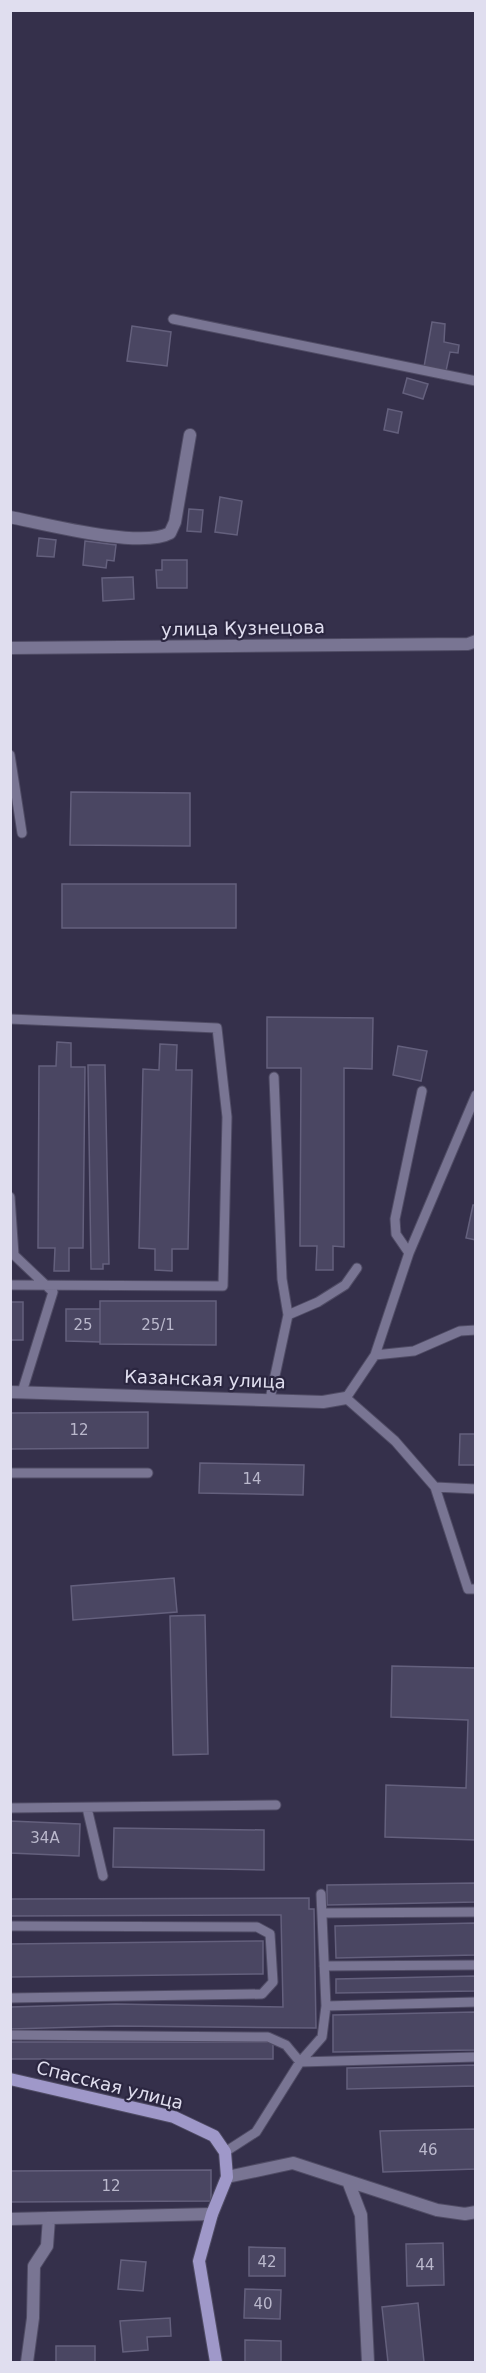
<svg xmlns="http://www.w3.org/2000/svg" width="486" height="2373" font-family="'DejaVu Sans',sans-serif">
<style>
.building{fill:#4a4662;stroke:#64607d;stroke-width:1.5}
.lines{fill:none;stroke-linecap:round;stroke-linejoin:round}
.lane-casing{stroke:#504c65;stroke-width:11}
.street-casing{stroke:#504c65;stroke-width:14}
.secondary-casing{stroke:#504c65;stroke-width:14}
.lane{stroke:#797593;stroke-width:9}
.street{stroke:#797593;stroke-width:12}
.secondary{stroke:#9f98c9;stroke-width:12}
.labels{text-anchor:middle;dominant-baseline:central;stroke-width:4.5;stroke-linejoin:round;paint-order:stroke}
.number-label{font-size:15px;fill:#bab8cc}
.street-label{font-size:18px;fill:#e0deef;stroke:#2b2640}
</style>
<rect width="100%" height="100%" fill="#35304b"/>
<!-- building -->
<path class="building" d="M432,322L445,324L444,342L459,345L458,353L450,352L446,371L424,367Z
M132,326L171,332L167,366L127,361Z
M407,378L428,384L423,399L403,393Z
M388,409L402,412L398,433L384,430Z
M220,497L242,501L237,535L215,532Z
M189,509L203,510L201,532L187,531Z
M39,538L56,540L54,557L37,556Z
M85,541L116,545L114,561L107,560L106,568L83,565Z
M162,560H187V588H157L156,570H162Z
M133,577L134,599L103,601L102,578Z
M71,792L190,793V846L70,845Z
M62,884H236V928H62Z
M267,1017L373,1018L372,1069L344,1068V1247L333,1246V1270H316L317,1246H300L301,1068H267Z
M57,1042L71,1043V1067H85L83,1248H69V1271H54L55,1248H38L39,1066H56Z
M160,1044L177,1045L176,1070H192L188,1249H172V1271L155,1270V1249L139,1248L143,1069L159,1070Z
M398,1046L427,1051L421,1081L393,1075Z
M88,1065H105L109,1264H103V1269H91Z
M473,1205H476V1240L466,1238Z
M100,1301H216V1345L100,1344Z
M10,1302H23V1340H10Z
M66,1309H100V1342L66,1341Z
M148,1412V1448L10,1449V1413Z
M460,1434H476V1465H459Z
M200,1463L304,1465L303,1495L199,1493Z
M174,1578L177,1612L73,1620L71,1586Z
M205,1615L208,1754L173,1755L170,1616Z
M392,1666L476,1668V1840L385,1837L386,1785L466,1788L468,1720L391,1717Z
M10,1821L80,1824L79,1856L10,1853Z
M114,1828L264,1830V1870L113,1867Z
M476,1883V1902L327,1905V1885Z
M309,1898V1909H314L316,2028L117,2026L10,2029V2007L116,2004L283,2007L281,1915L10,1916V1899Z
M476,1923V1955L336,1958L335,1926Z
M263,1941V1974L10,1977V1944Z
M476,1976V1991L336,1993V1979Z
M476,2012V2050L333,2052V2015Z
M10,2042H273V2059H10Z
M476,2065V2086L347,2089V2068Z
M476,2129V2169L383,2172L380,2131Z
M211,2170V2201L10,2202V2171Z
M443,2243L444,2285L407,2286L406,2244Z
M249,2247L285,2248V2276H249Z
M121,2260L146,2262L143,2291L118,2289Z
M245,2289L281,2290L280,2319L244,2318Z
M418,2303L424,2362H388L382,2307Z
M170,2318L171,2336L147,2337L148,2350L123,2352L120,2321Z
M245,2340L281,2341V2362H245Z
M56,2346H95V2362H56Z"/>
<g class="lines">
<!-- lane casing -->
<g class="lane-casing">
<path id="lane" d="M173,319L476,381
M10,755L22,833
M10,1019L217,1028L227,1117L223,1286L10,1285
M476,1095L409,1253L375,1355L346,1398L395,1441L435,1487L468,1589H476
M10,1197L14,1255L53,1292L22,1392
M409,1253L396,1234L395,1219L422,1091
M288,1315L318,1302L345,1285L357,1268
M375,1355L414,1351L460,1331L476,1330
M270,1399L288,1315L282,1279L274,1077
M10,1473H148
M435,1487L476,1489
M10,1808L276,1805
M87,1808L103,1876
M322,1913L476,1912
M10,1926L257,1927L270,1934L273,1982L262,1994L10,1998
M324,1966L476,1965
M326,2006L476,2002
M10,2035L268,2037L286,2045L300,2062L476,2057
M225,2152L256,2132L300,2062L322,2037L326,2006L321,1894"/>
</g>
<!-- street casing -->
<g class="street-casing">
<path id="street" d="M10,517C45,524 141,549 170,533L175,522L190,435
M10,648L468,644L476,641
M10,1392L323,1402L346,1398
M227,2177L293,2163L437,2210L465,2214L476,2212
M348,2181L361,2215L368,2362
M10,2219L212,2214
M27,2362L33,2318L34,2266L47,2246L49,2218"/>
</g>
<!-- secondary casing -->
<g class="secondary-casing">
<path id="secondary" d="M10,2079L174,2117L214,2136L225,2152L227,2177L212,2214L199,2261L216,2362"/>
</g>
<!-- lane -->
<use href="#lane" class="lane"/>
<!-- street -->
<use href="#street" class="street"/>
<!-- secondary -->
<use href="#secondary" class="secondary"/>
</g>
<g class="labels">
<!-- number labels -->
<g class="number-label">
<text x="83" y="1325">25</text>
<text x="158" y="1325">25/1</text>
<text x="79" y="1430">12</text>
<text x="252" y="1479">14</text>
<text x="45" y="1838">34А</text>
<text x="428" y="2150">46</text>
<text x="111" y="2186">12</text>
<text x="267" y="2262">42</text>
<text x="425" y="2265">44</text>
<text x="263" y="2304">40</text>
</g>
<!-- street labels -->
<g class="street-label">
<text transform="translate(243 628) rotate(-1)">улица Кузнецова</text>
<text transform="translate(205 1379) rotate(2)">Казанская улица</text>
<text transform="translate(110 2085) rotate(14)">Спасская улица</text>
</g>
</g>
<!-- border -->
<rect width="486" height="2373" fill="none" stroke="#e0deef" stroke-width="24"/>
</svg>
